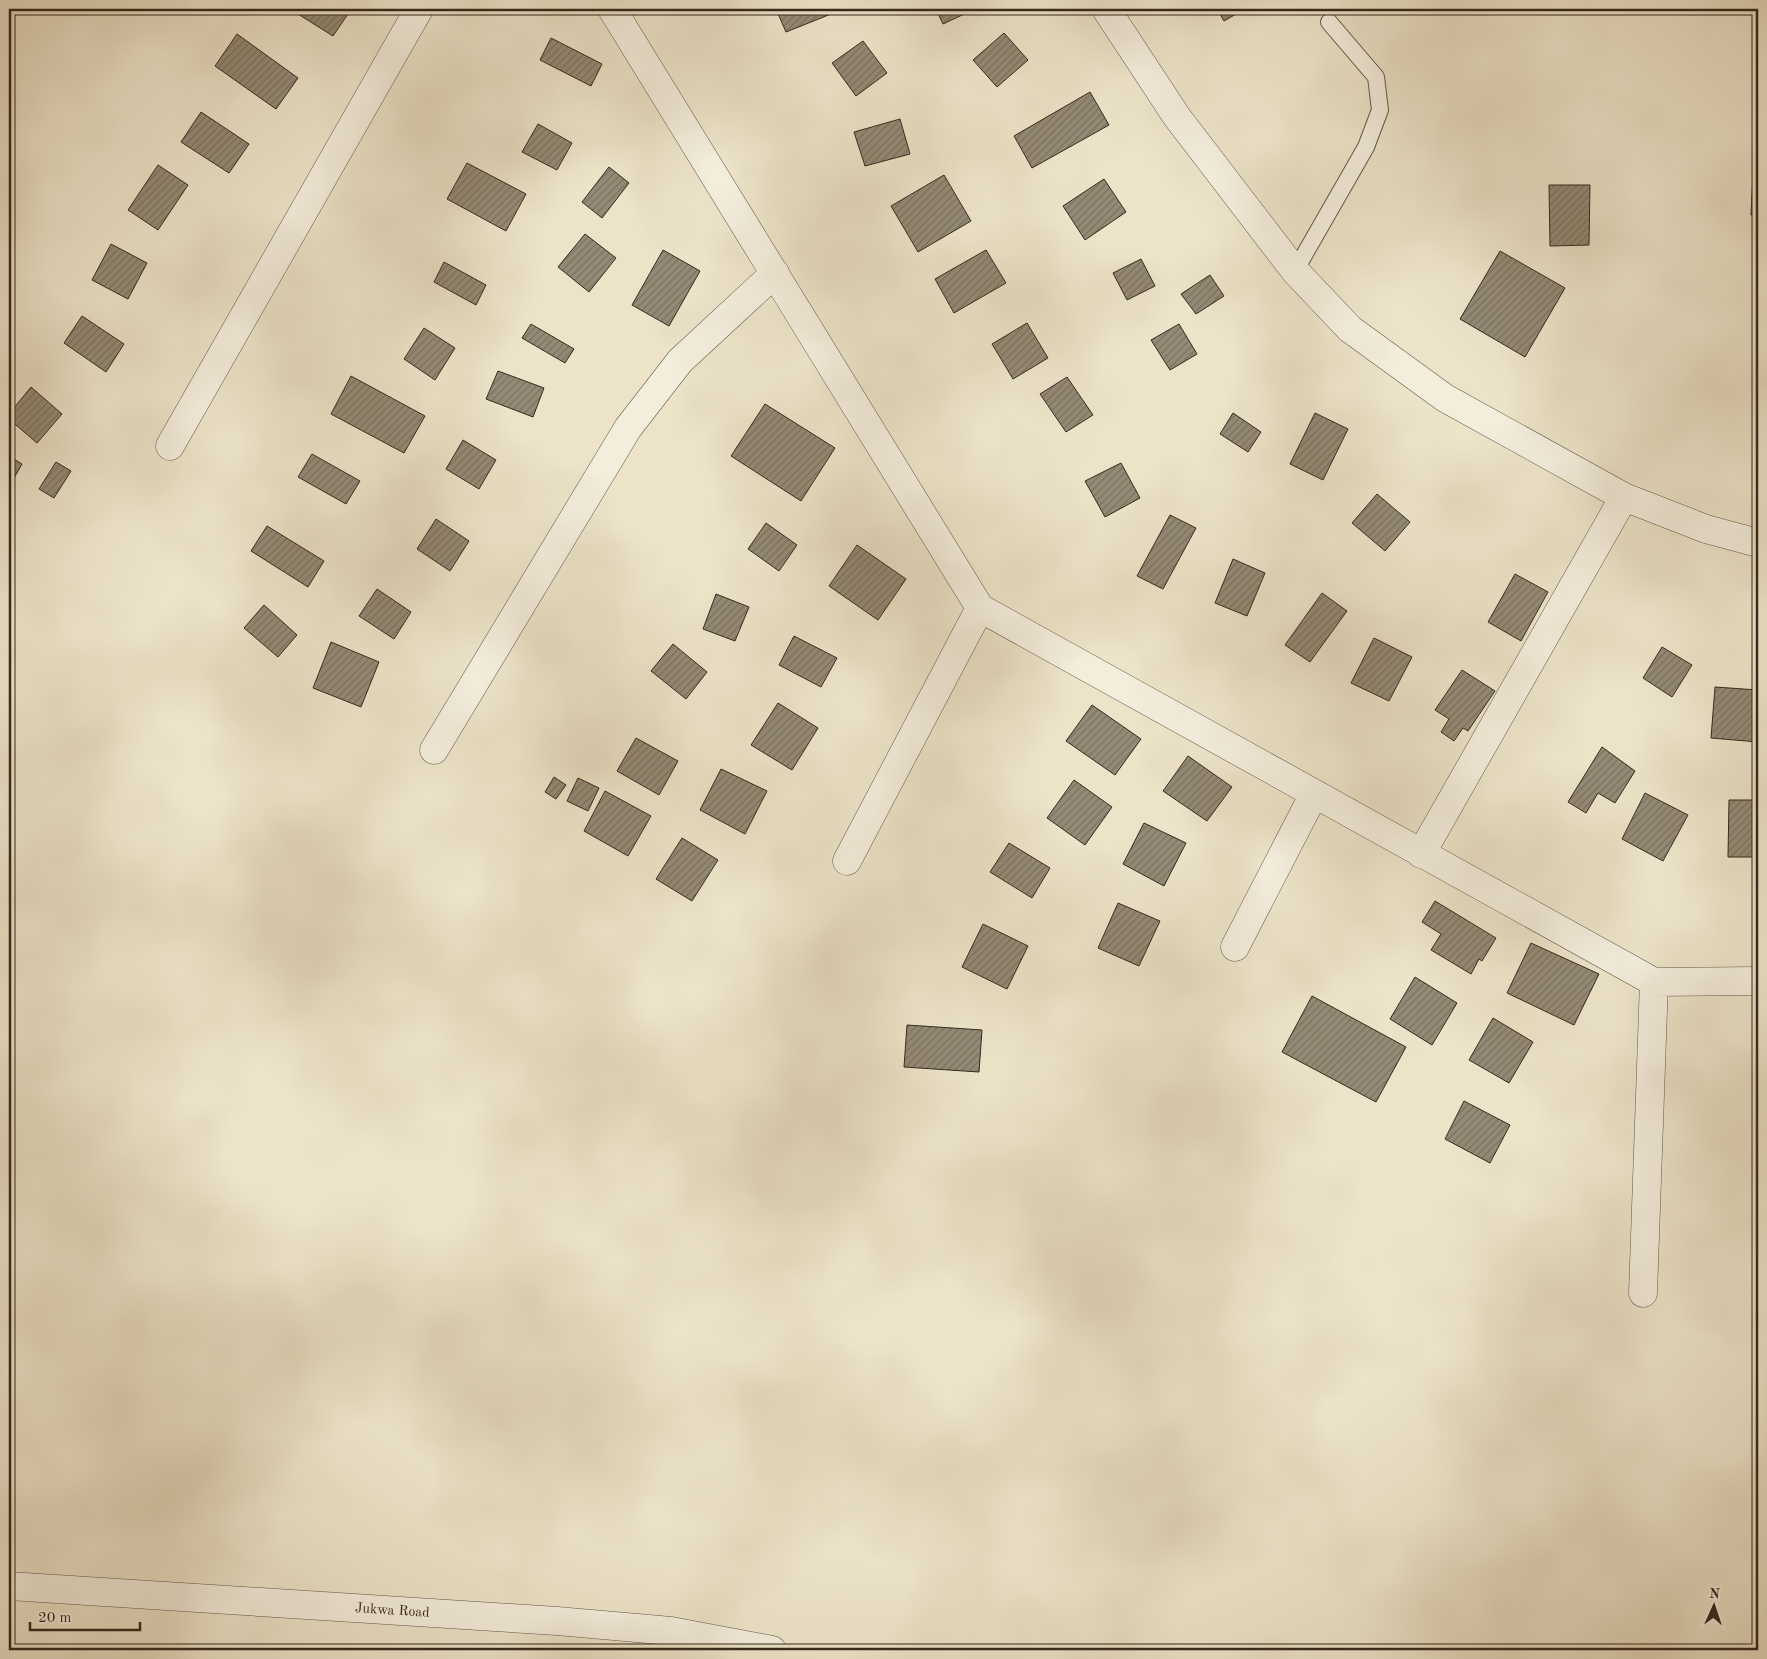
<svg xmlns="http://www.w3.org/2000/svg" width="1767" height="1659" font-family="'Old Standard TT',serif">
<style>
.building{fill:url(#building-hatch);stroke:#35291d}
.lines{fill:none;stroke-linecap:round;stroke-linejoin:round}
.service-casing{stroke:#635848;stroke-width:18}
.minor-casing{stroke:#635848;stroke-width:29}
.tertiary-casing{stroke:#635848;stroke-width:29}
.service{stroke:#f3eddc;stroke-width:16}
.minor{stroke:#f3eddc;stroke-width:28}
.tertiary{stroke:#f3eddc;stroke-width:28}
.labels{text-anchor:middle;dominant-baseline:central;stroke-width:5;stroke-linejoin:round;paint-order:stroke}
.street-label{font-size:14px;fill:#35291d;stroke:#f3eddc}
</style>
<defs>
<pattern id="building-hatch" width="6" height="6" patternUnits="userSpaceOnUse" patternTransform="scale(1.25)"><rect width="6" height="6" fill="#948a76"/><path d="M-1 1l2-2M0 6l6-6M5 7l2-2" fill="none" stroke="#7a7160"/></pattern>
</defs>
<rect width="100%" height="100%" fill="#ece3c9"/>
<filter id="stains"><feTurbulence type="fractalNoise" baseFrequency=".004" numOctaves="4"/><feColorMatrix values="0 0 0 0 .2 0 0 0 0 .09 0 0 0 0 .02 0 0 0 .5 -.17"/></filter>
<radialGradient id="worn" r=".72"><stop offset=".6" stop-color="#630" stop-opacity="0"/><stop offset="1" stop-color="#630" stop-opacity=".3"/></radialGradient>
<!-- building -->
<path class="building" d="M290,9H340L348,14L333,36Z
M776,9H840L841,10L786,32Z
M936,9H975L943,24Z
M1217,9H1245L1224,21Z
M1004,33L1028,60L997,87L973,60Z
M237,34L298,78L276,109L215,66Z
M551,38L602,64L591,86L540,60Z
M863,41L887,73L856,96L832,63Z
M1090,92L1109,125L1032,168L1014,136Z
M201,112L249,144L229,173L181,142Z
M900,119L910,154L865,166L854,132Z
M538,124L572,143L557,170L522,152Z
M1755,131H1758V216L1751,215Z
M467,163L526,194L506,231L447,199Z
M158,165L188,185L158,230L128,210Z
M609,167L629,183L602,218L582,202Z
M944,175L971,221L918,252L891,206Z
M1104,179L1126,212L1085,240L1063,206Z
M1549,185H1590L1589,245L1550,246Z
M585,234L616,258L589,292L558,267Z
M111,244L147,263L128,299L92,280Z
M663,250L700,271L669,326L632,305Z
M986,250L1006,283L954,313L935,279Z
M1500,251L1565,288L1525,357L1460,319Z
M1141,259L1155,286L1127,300L1113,273Z
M444,262L486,285L476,305L434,282Z
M1210,275L1224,296L1196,314L1181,294Z
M82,316L124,344L106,372L64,343Z
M1027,323L1048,358L1013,379L992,344Z
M531,324L574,349L565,363L522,338Z
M1179,324L1197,354L1170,370L1151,340Z
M424,328L455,348L435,380L404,359Z
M498,371L544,388L533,417L486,399Z
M351,376L425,416L404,453L331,414Z
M1067,377L1093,415L1066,432L1040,394Z
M31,387L62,414L37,443L9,419V414Z
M765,404L835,448L801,501L731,456Z
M1233,413L1261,432L1248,452L1220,434Z
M1315,413L1348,429L1323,480L1290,464Z
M463,440L496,460L479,489L446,469Z
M312,454L360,481L346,504L298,477Z
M9,456L22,464L9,487Z
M56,462L71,471L54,498L39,489Z
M1121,463L1140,498L1105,517L1085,481Z
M1377,494L1410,522L1385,551L1352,523Z
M1170,515L1196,528L1163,589L1137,576Z
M436,519L469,541L450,571L417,549Z
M766,523L797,545L779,571L748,549Z
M267,526L324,561L308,587L251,551Z
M857,545L906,579L878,620L829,586Z
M1233,559L1265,573L1247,616L1215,603Z
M1515,574L1548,592L1521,641L1488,622Z
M377,589L411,612L394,639L359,616Z
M1322,593L1347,611L1310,662L1285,645Z
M716,594L749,607L735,641L703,629Z
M264,605L297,635L278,657L244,628Z
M794,636L837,658L821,687L779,665Z
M1374,638L1412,657L1389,701L1351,683Z
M331,642L379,662L361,707L313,688Z
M673,644L707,672L686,699L651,671Z
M1662,647L1692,665L1672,697L1643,678Z
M1462,670L1495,691L1468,731L1463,728L1454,741L1441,732L1449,719L1435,710Z
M1715,687L1758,690V742L1711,738Z
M778,703L818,728L792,770L751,745Z
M1092,705L1141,739L1115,775L1066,741Z
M636,738L678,761L659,795L617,771Z
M1602,747L1635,771L1615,803L1598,793L1586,813L1568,802Z
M1188,756L1232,787L1207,821L1163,791Z
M721,769L767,791L745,834L700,810Z
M554,777L566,785L556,799L545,792Z
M578,778L599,788L588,811L567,801Z
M1074,780L1112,807L1085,845L1047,818Z
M605,791L651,816L628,856L584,831Z
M1645,793L1688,815L1663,861L1622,839Z
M1729,800H1758V857H1728Z
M1144,823L1186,843L1164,886L1123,864Z
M682,838L718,860L692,901L656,879Z
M1009,843L1050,868L1032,898L990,872Z
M1435,901L1496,938L1482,961L1479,959L1471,974L1431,950L1441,934L1422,922Z
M1118,903L1160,921L1139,966L1098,948Z
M983,924L1028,946L1007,989L962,967Z
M1531,943L1599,974L1574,1025L1507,993Z
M1415,977L1457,1003L1432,1045L1390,1019Z
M1312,996L1406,1047L1376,1102L1282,1052Z
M1493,1018L1533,1042L1509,1083L1469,1060Z
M907,1025L982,1030L979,1072L904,1067Z
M1464,1101L1510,1125L1490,1163L1445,1139Z"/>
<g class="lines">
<!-- service casing -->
<g class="service-casing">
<path id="service" d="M1295,271L1366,147L1380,110L1376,77L1329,22"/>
</g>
<!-- minor casing -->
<g class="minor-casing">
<path id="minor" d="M612,9L980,608L1654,982L1758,981
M1106,9L1177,117L1295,271L1350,329L1445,398L1624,497L1706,529L1758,543
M170,446L419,9
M434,750L628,428L680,361L775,273
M1421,854L1624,497
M847,861L980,608
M1235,947L1314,794
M1643,1293L1654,982"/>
</g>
<!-- tertiary casing -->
<g class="tertiary-casing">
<g id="tertiary">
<path id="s1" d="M9,1586L557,1621L671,1631L772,1650"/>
</g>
</g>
<!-- service -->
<use href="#service" class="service"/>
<!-- minor -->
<use href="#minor" class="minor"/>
<!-- tertiary -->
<use href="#tertiary" class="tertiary"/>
</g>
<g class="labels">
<!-- street labels -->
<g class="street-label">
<text stroke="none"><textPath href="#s1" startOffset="384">Jukwa Road</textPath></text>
</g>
</g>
<!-- margin -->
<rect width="1767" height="1659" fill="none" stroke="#ece3c9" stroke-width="30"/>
<rect x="10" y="10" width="1747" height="1639" fill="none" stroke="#35291d" stroke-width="2.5"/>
<rect x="15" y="15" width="1737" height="1629" fill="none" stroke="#35291d"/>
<!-- north arrow -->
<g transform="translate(1714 1606) rotate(3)" stroke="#f3eddc" stroke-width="4" paint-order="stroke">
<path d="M0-4L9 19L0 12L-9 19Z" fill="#35291d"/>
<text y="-8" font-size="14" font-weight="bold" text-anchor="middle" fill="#35291d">N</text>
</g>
<!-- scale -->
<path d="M30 1622v8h110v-8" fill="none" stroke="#35291d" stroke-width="2.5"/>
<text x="38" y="1622" font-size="15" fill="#35291d" stroke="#f3eddc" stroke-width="4" paint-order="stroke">20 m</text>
<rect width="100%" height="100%" filter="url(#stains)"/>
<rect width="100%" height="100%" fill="url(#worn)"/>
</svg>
